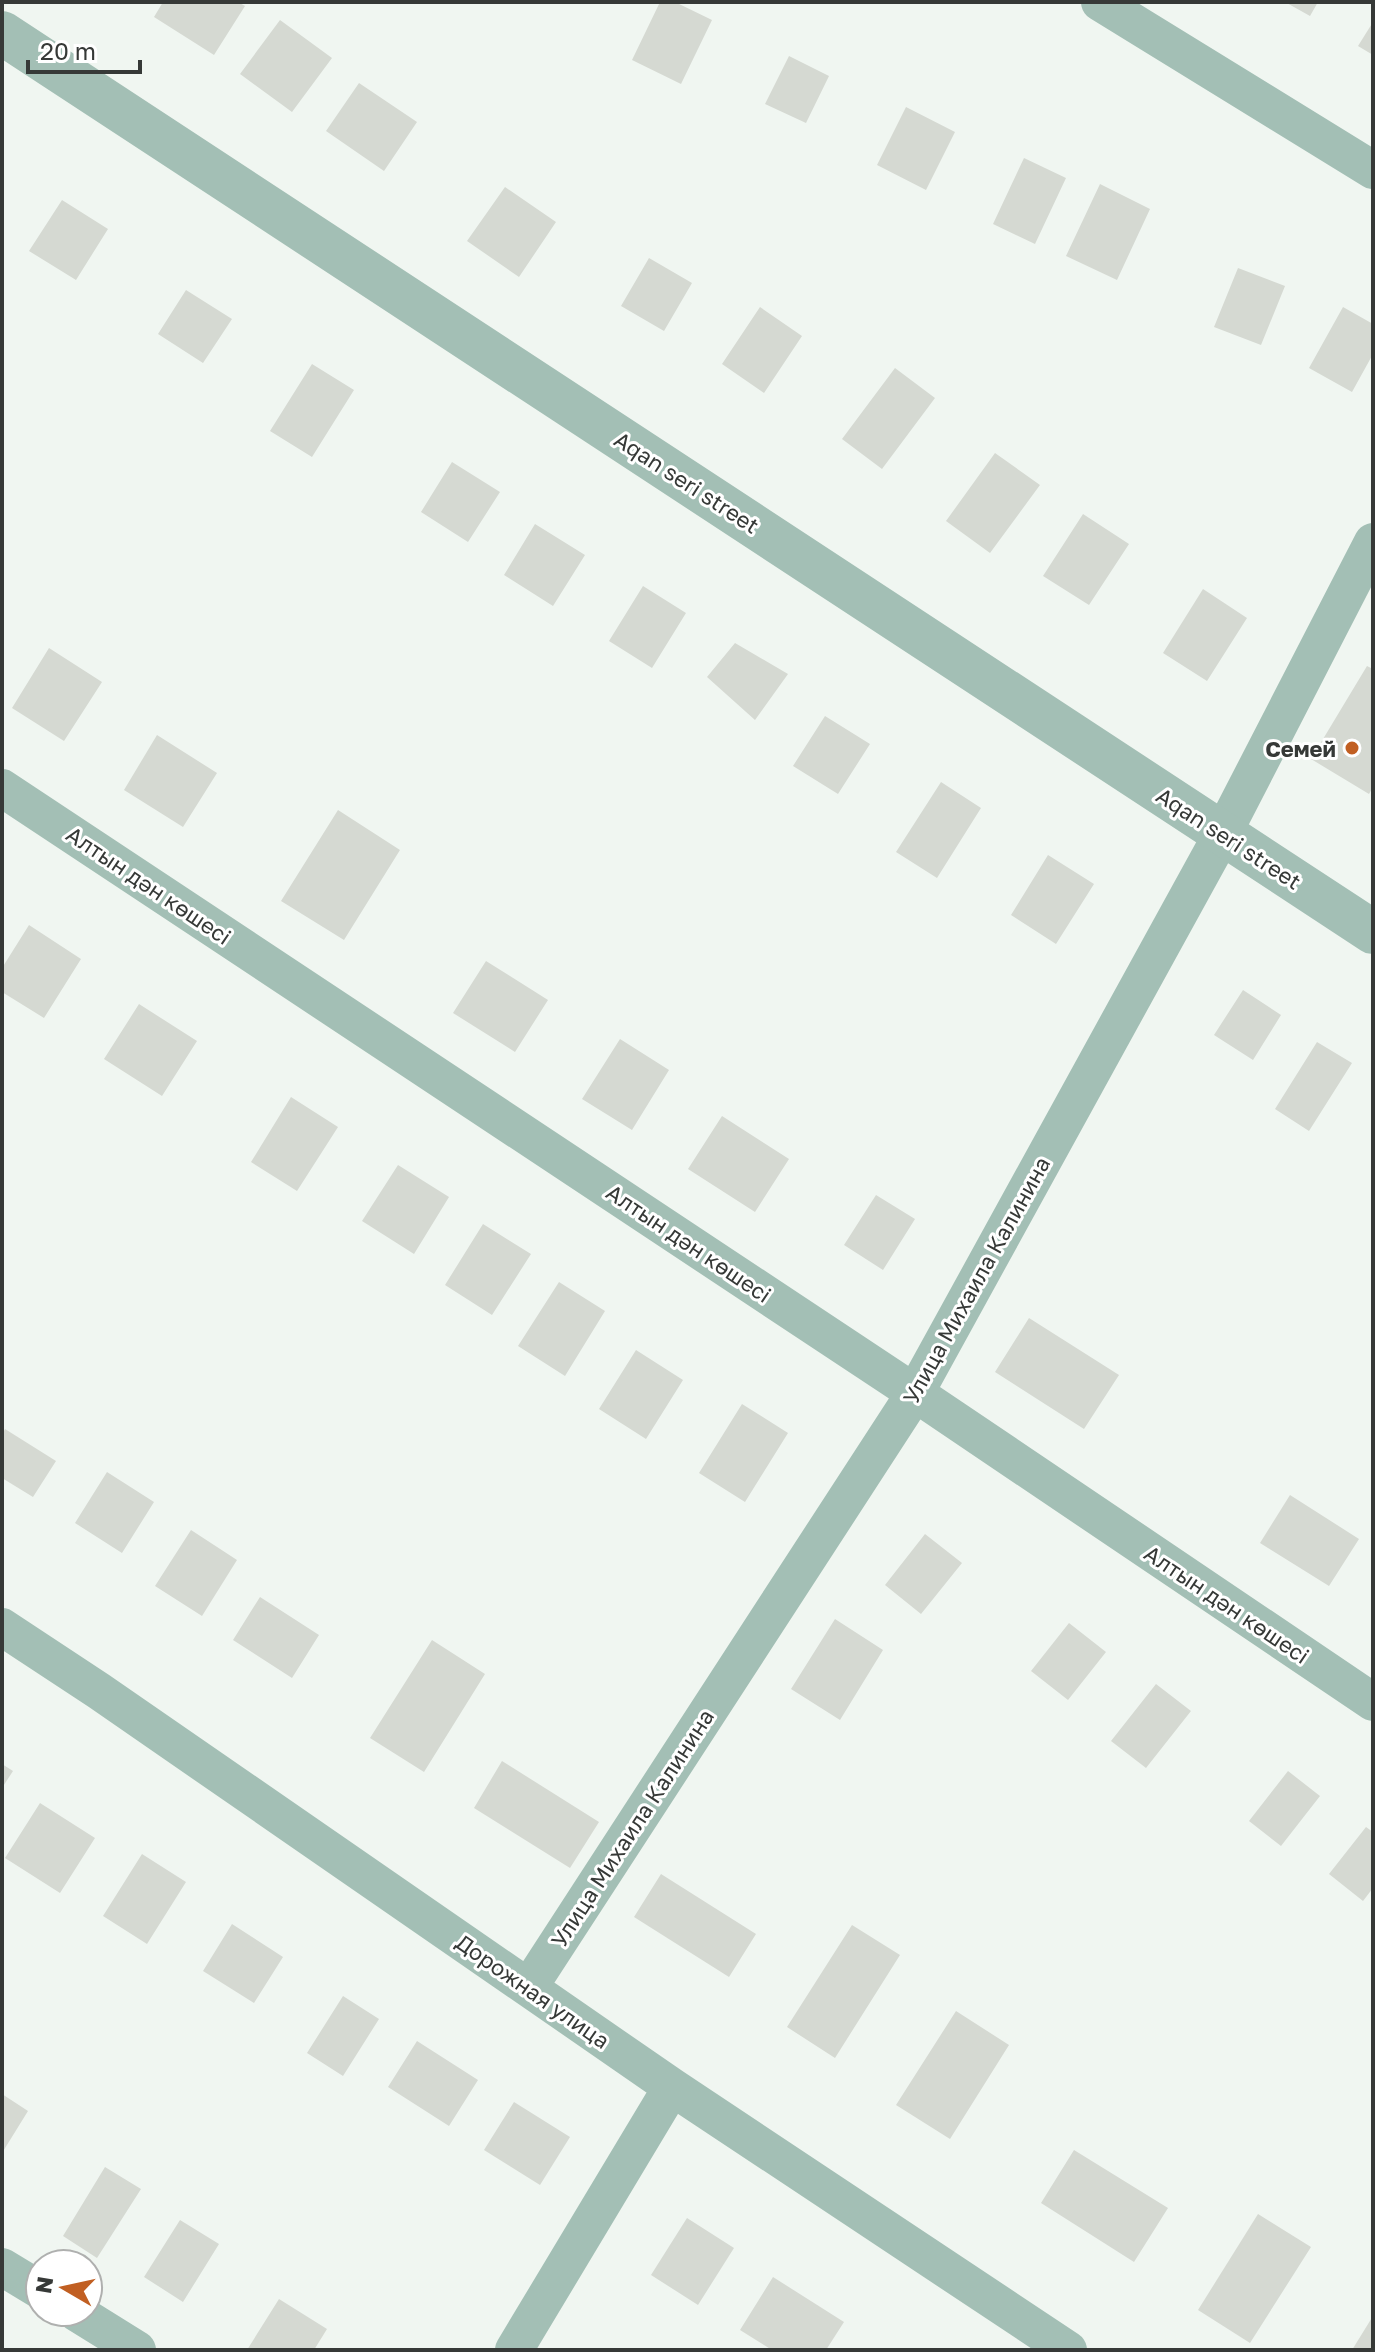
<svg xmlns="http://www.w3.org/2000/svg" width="1375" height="2352" font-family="'Golos Text',sans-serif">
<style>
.building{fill:#d5d9d2}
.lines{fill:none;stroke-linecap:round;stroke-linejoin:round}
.minor{stroke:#a3bfb5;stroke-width:38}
.tertiary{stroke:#a3bfb5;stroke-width:44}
.poi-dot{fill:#c15f22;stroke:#fff;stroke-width:3}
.labels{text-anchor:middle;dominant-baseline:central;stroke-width:6;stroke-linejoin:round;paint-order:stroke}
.street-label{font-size:22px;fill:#363937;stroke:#fff}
.poi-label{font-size:22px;font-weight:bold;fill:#363937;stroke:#fff;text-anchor:end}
</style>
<rect width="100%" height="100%" fill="#f0f6f1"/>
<!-- building -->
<path class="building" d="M163,2H238L245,6L214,55L154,17Z
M660,2H675L712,20L681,84L632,60Z
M1285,2H1318L1310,16Z
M280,20L332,58L292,112L240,74Z
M1373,22V55L1358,46Z
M789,56L829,76L806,123L765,104Z
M359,83L417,122L384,171L326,131Z
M906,107L955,132L926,190L877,165Z
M1024,158L1066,178L1035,244L993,224Z
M1100,184L1150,209L1117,280L1066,256Z
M505,187L556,222L519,277L467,241Z
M62,200L108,229L76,280L29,251Z
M649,258L692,283L664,331L621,306Z
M1238,268L1285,286L1261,345L1214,327Z
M186,290L232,319L203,363L158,334Z
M760,307L802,336L764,393L722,364Z
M1343,307L1373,324V354L1352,392L1309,368Z
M312,364L354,390L312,457L270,431Z
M895,368L935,398L882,469L842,439Z
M995,453L1040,485L990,553L946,521Z
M452,462L500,492L468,542L421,512Z
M1083,514L1129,544L1089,605L1043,576Z
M535,524L585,555L553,606L504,575Z
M643,586L686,613L652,668L609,641Z
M1203,589L1247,618L1207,681L1163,653Z
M735,643L788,674L755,720L707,677Z
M49,648L102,682L64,741L12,708Z
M1367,666L1373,669V787L1369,794L1311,759Z
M825,716L870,744L838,794L793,766Z
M157,735L217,773L183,827L124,790Z
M941,782L981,808L937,878L896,852Z
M338,810L400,850L344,940L281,901Z
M1048,855L1094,884L1056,944L1011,915Z
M29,925L81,959L44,1018L2,992V968Z
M486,961L548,1000L515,1052L453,1013Z
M1243,990L1281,1015L1253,1060L1214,1035Z
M139,1004L197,1041L162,1096L104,1059Z
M620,1039L669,1070L632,1130L582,1099Z
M1317,1042L1352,1063L1309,1131L1275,1109Z
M291,1097L338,1127L297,1191L251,1162Z
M722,1116L789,1159L755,1212L688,1169Z
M398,1165L449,1197L414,1254L362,1221Z
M876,1195L915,1219L883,1270L844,1245Z
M483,1224L531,1254L492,1315L445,1285Z
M559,1282L605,1311L565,1376L518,1346Z
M1029,1318L1119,1375L1084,1429L995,1372Z
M636,1350L683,1380L646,1439L599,1409Z
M742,1404L788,1433L745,1502L699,1473Z
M5,1429L56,1461L33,1497L2,1478V1435Z
M107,1472L154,1502L122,1553L75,1523Z
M1290,1495L1359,1539L1329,1586L1260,1543Z
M191,1530L237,1560L202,1616L155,1586Z
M925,1534L962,1563L921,1614L885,1585Z
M260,1597L319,1635L292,1678L233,1640Z
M835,1619L883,1650L840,1720L791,1689Z
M1069,1623L1106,1652L1068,1700L1031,1671Z
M432,1640L485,1674L424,1772L370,1738Z
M1156,1684L1191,1711L1146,1768L1111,1741Z
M502,1761L599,1822L570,1868L474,1808Z
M2,1764L13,1771L2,1788Z
M1288,1771L1320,1796L1281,1846L1249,1821Z
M40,1803L95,1838L60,1893L5,1858Z
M1366,1827L1373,1832V1888L1363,1901L1329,1874Z
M142,1854L186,1882L147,1944L103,1916Z
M661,1874L756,1934L729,1977L634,1917Z
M232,1924L283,1957L254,2003L203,1971Z
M852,1925L900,1955L835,2058L787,2027Z
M343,1996L379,2019L343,2076L307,2053Z
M956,2011L1009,2045L950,2139L896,2105Z
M417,2041L478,2080L449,2126L388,2087Z
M2,2094L28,2111L2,2153Z
M514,2102L570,2137L540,2185L484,2150Z
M1074,2150L1168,2208L1134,2262L1041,2203Z
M105,2167L141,2189L97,2258L63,2236Z
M1258,2214L1311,2247L1250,2343L1198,2310Z
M687,2218L734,2248L698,2305L651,2275Z
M180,2220L219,2244L183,2302L144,2277Z
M773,2277L844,2322L826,2350H772L740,2330Z
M279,2299L327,2329L314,2350H247Z
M1373,2316V2350H1352Z"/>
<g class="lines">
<!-- minor -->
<path class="minor" d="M1100,2L1373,170
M2,788L915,1393L1373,1702
M2,1627L99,1691L672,2087L1068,2350
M529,1987L915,1393L1223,833L1373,542
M2,2267L40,2290
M76,2312L137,2350
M514,2350L672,2087"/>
<!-- tertiary -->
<path class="tertiary" d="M2,33L1373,932"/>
</g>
<!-- markers -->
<circle class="poi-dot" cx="1352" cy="748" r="8"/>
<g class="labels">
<!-- street labels -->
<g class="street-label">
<text transform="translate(687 482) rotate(33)">Aqan seri street</text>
<text transform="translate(1229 838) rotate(33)">Aqan seri street</text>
<text transform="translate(149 885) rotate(34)">Алтын дән көшесі</text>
<text transform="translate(689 1243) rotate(34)">Алтын дән көшесі</text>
<text transform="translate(976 1280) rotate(-61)">Улица Михаила Калинина</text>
<text transform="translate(1227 1604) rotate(34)">Алтын дән көшесі</text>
<text transform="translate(632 1828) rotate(-57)">Улица Михаила Калинина</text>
<text transform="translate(533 1991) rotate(35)">Дорожная улица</text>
</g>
<!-- poi labels -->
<g class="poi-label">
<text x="1336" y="748">Семей</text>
</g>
</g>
<!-- border -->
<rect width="1375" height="2352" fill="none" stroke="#363937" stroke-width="8"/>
<!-- north arrow -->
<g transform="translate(64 2288) rotate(279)"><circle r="38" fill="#ffffff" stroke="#afb0af" stroke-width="2"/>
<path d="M0-6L14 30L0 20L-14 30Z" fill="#c15f22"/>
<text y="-12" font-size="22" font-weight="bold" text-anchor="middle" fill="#363937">N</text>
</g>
<!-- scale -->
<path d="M28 60v12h112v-12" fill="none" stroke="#363937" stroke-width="4"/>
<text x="40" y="60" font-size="24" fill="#363937" stroke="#ffffff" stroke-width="6" paint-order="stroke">20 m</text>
</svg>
